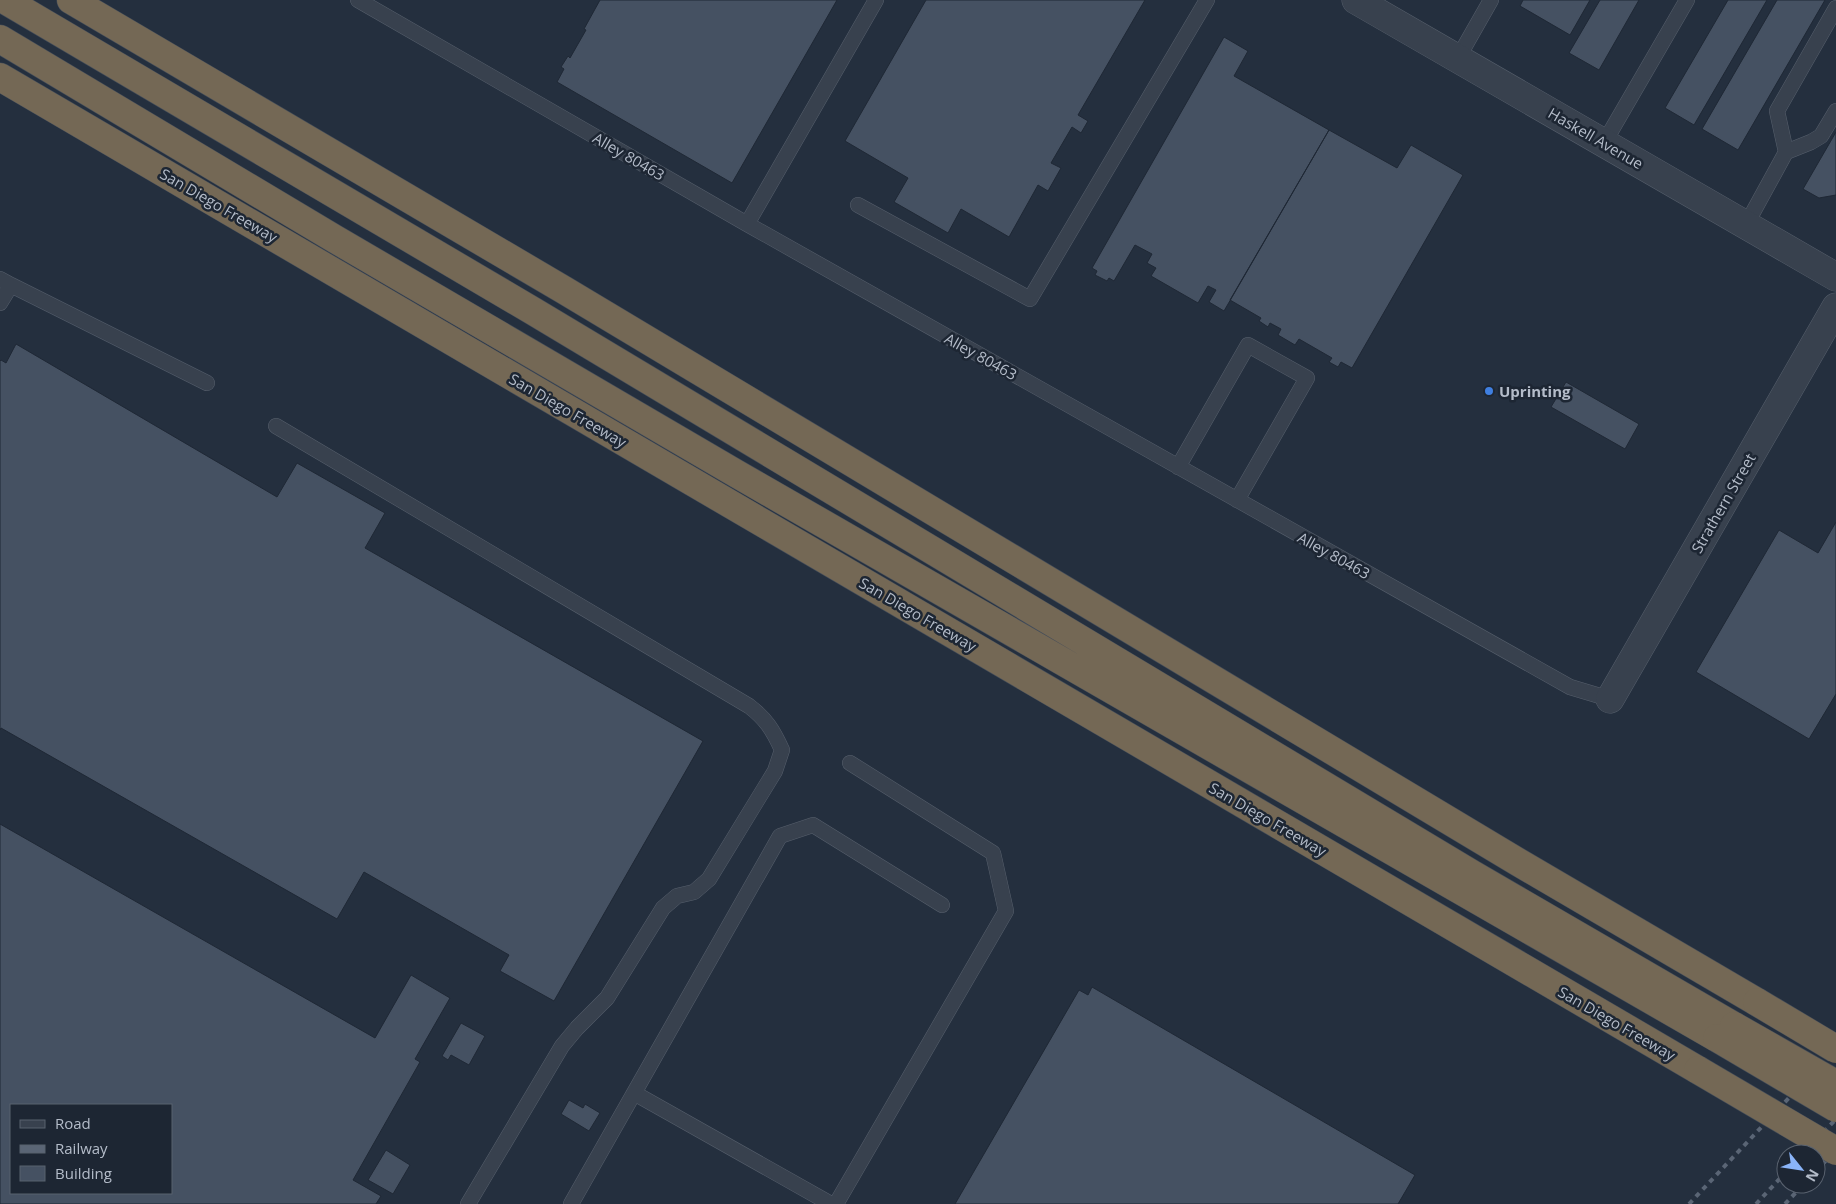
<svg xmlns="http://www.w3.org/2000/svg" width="1836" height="1204" font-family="'Open Sans',sans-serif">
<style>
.building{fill:#455162;stroke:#1f2835;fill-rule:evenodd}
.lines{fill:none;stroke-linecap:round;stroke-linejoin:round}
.service-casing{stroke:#565f6c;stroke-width:16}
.minor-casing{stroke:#565f6c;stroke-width:29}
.tertiary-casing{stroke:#565f6c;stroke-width:29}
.motorway-casing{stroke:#434c59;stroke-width:29}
.service{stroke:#38414e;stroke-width:15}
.minor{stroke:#38414e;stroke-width:28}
.tertiary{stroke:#38414e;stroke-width:28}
.motorway{stroke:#746855;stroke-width:28}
.rail{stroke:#5a6575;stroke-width:4;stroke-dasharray:5 5;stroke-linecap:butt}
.motorway-bridge-casing{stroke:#434c59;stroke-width:29;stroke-linecap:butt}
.motorway-bridge{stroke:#746855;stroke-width:28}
.shop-dot{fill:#3f7fe0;stroke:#1d2633;stroke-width:2}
.labels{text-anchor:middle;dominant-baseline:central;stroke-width:5;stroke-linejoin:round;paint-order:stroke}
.street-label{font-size:15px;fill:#b4bcc9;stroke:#1d2633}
.poi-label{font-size:15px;font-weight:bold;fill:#b4bcc9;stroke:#1d2633;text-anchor:start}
</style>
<rect width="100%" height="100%" fill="#242f3e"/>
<!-- building -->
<path class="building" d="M600,0H837L732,183L557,82L564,69L561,67L568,56L570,58L586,30L584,29Z
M926,0H1145L1078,115L1088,121L1081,133L1072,127L1051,163L1061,168L1048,191L1038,185L1009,237L961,209L948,233L894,202L908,178L845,141Z
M1523,0H1590L1570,35L1520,6Z
M1600,0H1639L1599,70L1569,53Z
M1728,0H1767L1694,125L1665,108Z
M1777,0H1825L1738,150L1702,129Z
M1224,37L1248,51L1234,76L1329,130L1224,311L1209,302L1216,290L1208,286L1198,303L1151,276L1156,268L1147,263L1152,254L1135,245L1114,281L1109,278L1107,281L1095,275L1097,271L1092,268Z
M1329,130L1397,168L1411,145L1463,175L1352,368L1341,362L1338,367L1329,362L1332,358L1299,339L1295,345L1278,335L1281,329L1270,323L1268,327L1259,321L1261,318L1230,300Z
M1836,132V195L1819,198L1803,189Z
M16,344L277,497L297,463L385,513L365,548L703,741L554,1001L500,971L509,955L364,872L337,919L1,728L0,730V361L1,360L6,363Z
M1566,382L1639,424L1625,449L1551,407Z
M1836,522V694L1809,739L1696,672L1779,530L1818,553Z
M0,824L375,1038L411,975L450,998L415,1059L420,1062L353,1180L381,1196L376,1204H0ZM11,1105H171V1193H11Z
M1092,987L1415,1175L1398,1204H955L1079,990L1088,995Z
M461,1023L485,1036L469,1065L451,1055L448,1060L442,1056Z
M569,1100L583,1108L585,1104L600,1113L589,1131L561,1114Z
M386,1150L410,1165L393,1194L368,1180Z"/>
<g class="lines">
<!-- service casing -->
<g class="service-casing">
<path id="service" d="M358,0L747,224L1570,687L1610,699
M1458,58L1491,0
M1604,143L1687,0
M1786,152L1777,111L1836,8
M858,205L1030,299L1207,0
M747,224L876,0
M1746,225L1786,152L1811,142L1821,136L1836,111
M0,279L11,285L0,303
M11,285L207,383
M276,426L749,706C766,719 773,730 782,750L775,771L709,879L694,892L677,896L663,908L607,998L577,1028L562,1046L468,1204
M1178,467L1248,345L1307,378L1237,500
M634,1093L831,1204
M571,1204L780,836L813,825L942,905
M836,1204L1006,911L993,853L850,763"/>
</g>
<!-- minor casing -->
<g class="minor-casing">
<path id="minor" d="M1610,699L1836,307"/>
</g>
<!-- tertiary casing -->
<g class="tertiary-casing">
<path id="tertiary" d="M1356,0L1836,277"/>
</g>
<!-- motorway casing -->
<g class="motorway-casing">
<path id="motorway" d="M5,0L533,311L1472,874L1734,1026
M71,0L564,290L1518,862L1757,1002
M0,39L335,239L737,474L1717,1038
M0,77L1698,1070"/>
</g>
<!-- service -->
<use href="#service" class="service"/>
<!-- minor -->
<use href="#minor" class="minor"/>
<!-- tertiary -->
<use href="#tertiary" class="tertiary"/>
<!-- motorway -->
<use href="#motorway" class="motorway"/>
<!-- rail -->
<path class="rail" d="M1803,1154L1836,1119
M1816,1171L1836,1150
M1689,1204L1836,1048
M1756,1204L1786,1172
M1785,1204L1804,1184"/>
<!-- motorway-bridge casing -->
<g class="motorway-bridge-casing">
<path id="motorway-bridge" d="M1757,1002L1836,1049
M1734,1026L1836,1084
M1717,1038L1836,1108
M1698,1070L1836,1151"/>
</g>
<!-- motorway-bridge -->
<use href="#motorway-bridge" class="motorway-bridge"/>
</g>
<!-- markers -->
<circle class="shop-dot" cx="1489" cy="391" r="5"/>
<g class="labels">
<!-- street labels -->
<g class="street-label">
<text transform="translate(1596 138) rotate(30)">Haskell Avenue</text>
<text transform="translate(629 156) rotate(30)">Alley 80463</text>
<text transform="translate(219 205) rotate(30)">San Diego Freeway</text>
<text transform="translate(981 356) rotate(29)">Alley 80463</text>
<text transform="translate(568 410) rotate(30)">San Diego Freeway</text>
<text transform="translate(1723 503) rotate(-60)">Strathern Street</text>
<text transform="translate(1334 555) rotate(29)">Alley 80463</text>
<text transform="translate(918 614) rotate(30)">San Diego Freeway</text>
<text transform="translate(1268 819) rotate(30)">San Diego Freeway</text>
<text transform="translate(1617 1023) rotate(30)">San Diego Freeway</text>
</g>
<!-- poi labels -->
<g class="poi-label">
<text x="1499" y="391">Uprinting</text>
</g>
</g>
<!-- legend -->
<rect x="10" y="1104" width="162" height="90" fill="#1d2633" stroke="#59626f"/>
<rect x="20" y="1120" width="25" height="8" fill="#38414e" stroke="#59626f"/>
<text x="55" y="1129" font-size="15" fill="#b4bcc9">Road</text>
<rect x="20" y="1145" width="25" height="8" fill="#5a6575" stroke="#59626f"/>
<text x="55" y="1154" font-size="15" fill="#b4bcc9">Railway</text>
<rect x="20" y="1166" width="25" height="15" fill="#455162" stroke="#59626f"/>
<text x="55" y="1179" font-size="15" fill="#b4bcc9">Building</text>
<!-- north arrow -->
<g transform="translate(1801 1169) rotate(120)"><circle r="24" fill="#1d2633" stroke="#59626f"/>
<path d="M0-4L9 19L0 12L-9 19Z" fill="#8ab4f8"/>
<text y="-8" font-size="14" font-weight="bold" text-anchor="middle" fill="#b4bcc9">N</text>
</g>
</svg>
